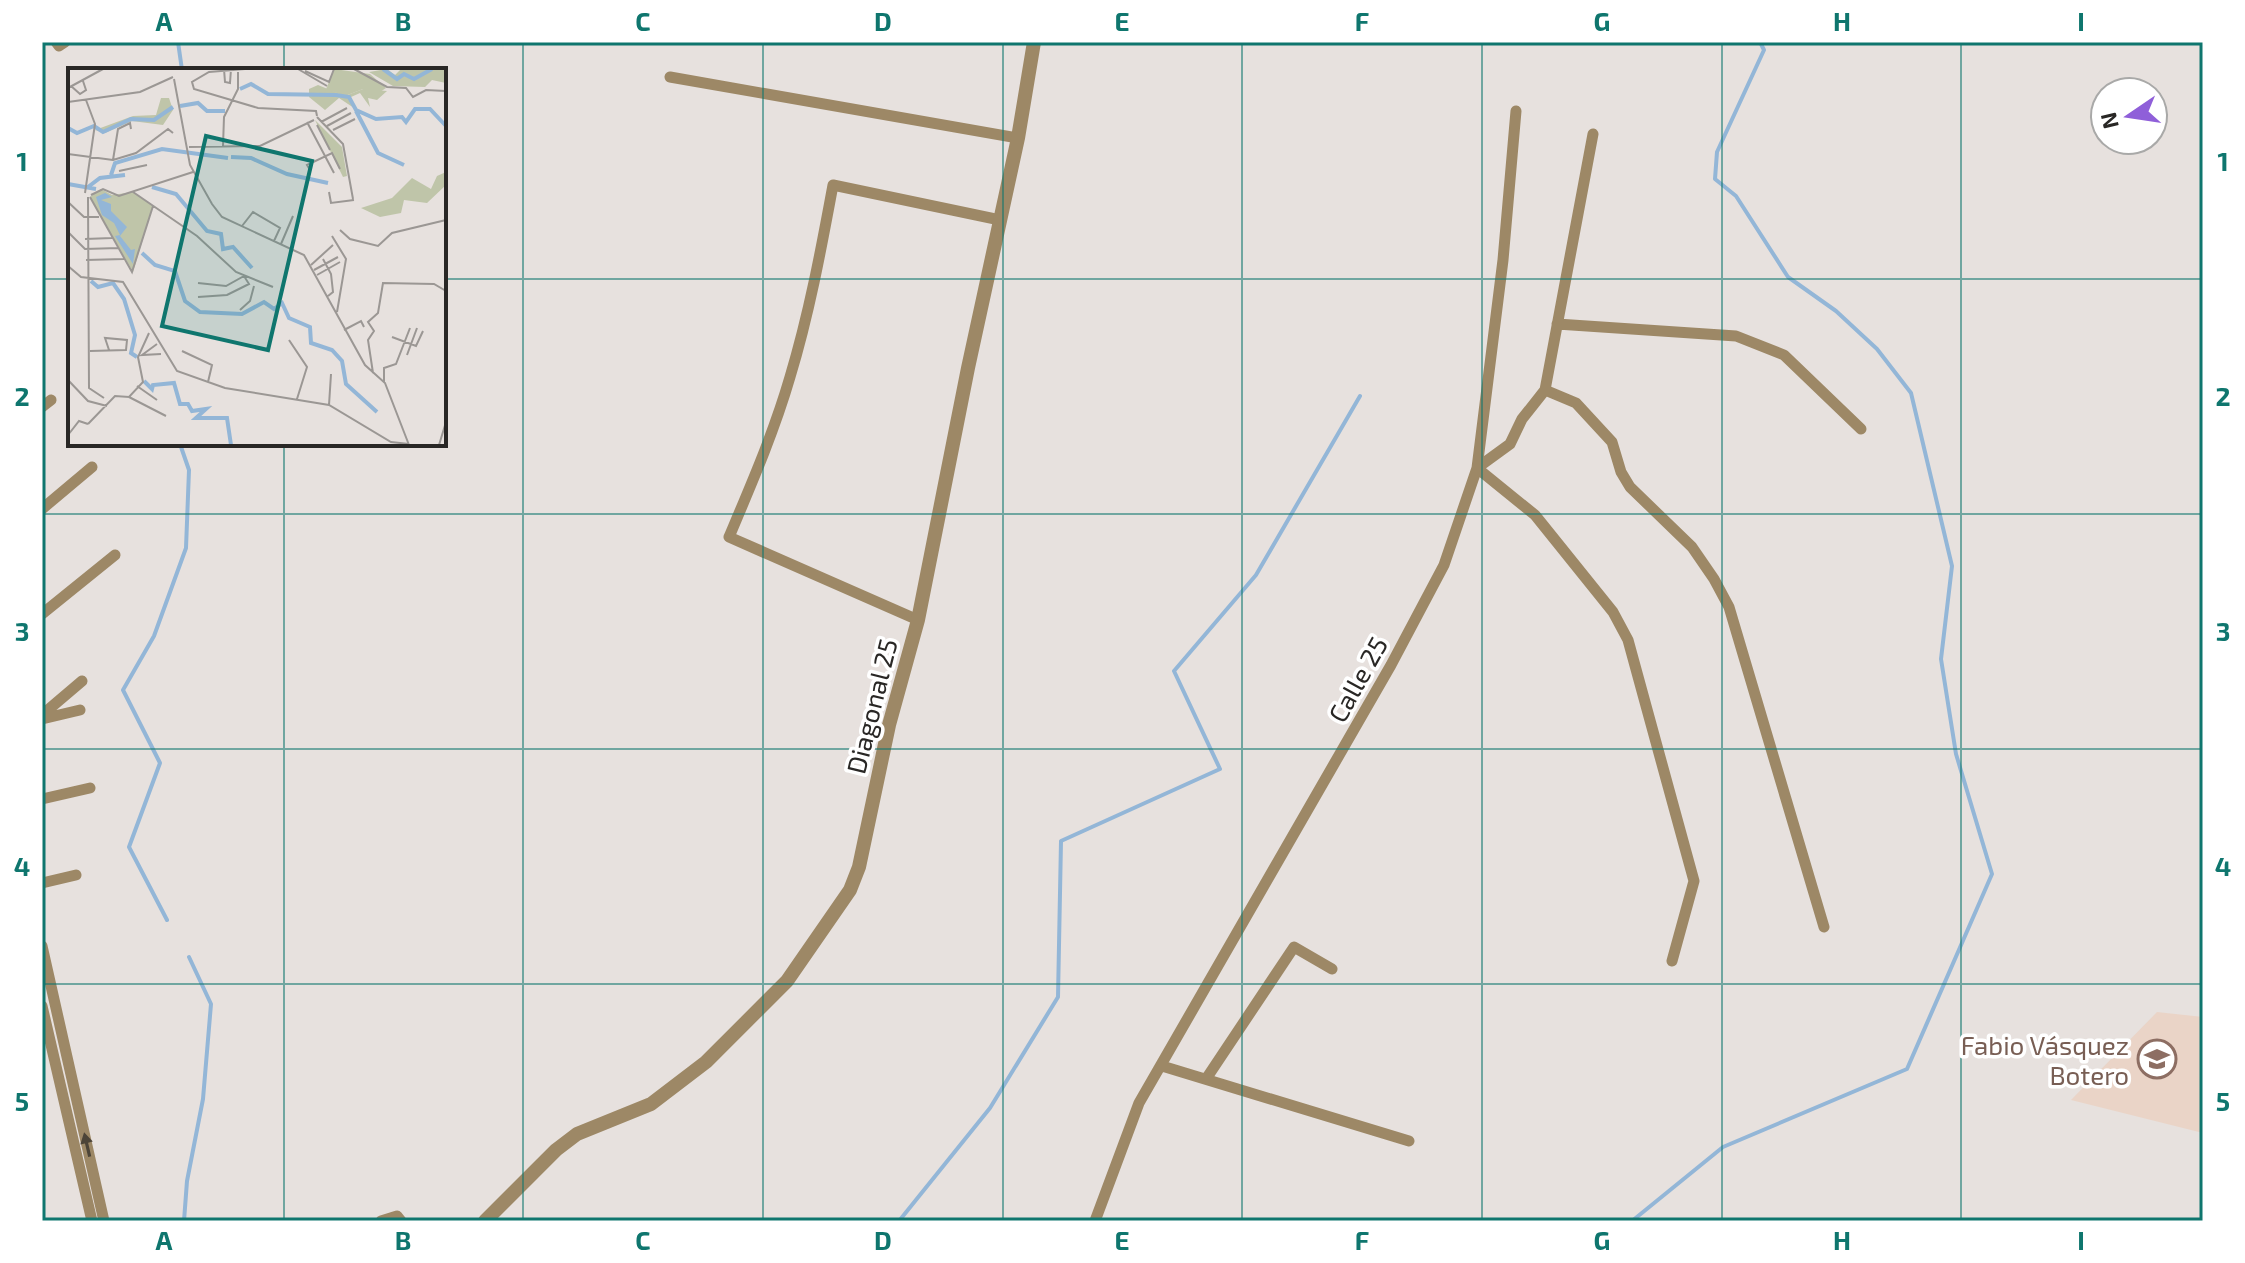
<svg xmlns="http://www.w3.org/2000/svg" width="2245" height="1263" font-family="'Exo 2',sans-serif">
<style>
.education{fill:#ead4c7}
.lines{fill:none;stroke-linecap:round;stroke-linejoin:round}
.stream{stroke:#93b6d7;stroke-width:4}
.minor{stroke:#9d8866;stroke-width:11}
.tertiary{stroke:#9d8866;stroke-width:14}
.oneway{fill:#4c4438}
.grid{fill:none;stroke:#0f766e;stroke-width:2;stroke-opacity:0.55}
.labels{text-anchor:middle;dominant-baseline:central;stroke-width:7;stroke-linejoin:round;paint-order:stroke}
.street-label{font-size:26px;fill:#292725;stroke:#fff}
.education-label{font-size:26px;fill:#785e54;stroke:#fff;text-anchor:end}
.inset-river{fill:none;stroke:#93b6d7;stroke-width:4}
.inset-road{fill:none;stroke:#9b9794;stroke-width:2}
.view{fill:#0f766e;fill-opacity:0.15;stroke:#0f766e;stroke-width:4}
.inset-edge{fill:none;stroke:#292725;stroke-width:4}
.neatline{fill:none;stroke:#0f766e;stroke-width:3}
.grid-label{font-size:26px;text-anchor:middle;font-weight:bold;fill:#0f766e}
</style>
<rect width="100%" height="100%" fill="#e7e1de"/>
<!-- education -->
<path class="education" d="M2157,1012L2203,1017V1133L2071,1100Z"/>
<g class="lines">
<!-- stream -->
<path class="stream" d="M178,42L182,70
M167,920L129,847L160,763L123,690L154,636L186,548L189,470L180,444
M184,1221L187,1181L203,1099L211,1004L189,957
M899,1221L990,1108L1058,997L1061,841L1220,769L1174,671L1256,575L1360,396
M1632,1221L1723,1147L1907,1069L1992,874L1956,754L1941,659L1952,566L1911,393L1877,349L1836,311L1788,277L1736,196L1715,179L1717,152L1764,50L1760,42"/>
<!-- minor -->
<path class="minor" d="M56,42L59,46L65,42
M670,77L1018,138
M1557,324L1736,336L1784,355L1861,429
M1545,390L1593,134
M42,407L51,400
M42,509L92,467
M42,614L115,555
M918,620L729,537C751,485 774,432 790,377C809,314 821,250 833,185L1000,220
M42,715L82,681
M42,719L80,710
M42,799L90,788
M42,883L76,875
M42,946L104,1221
M1672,961L1694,881L1628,640L1613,612L1535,515L1477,468L1510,444L1522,419L1545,390L1576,403L1612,442L1621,472L1630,487L1692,547L1714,579L1729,607L1824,927
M42,1006L92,1221
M1162,1066L1409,1141
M1206,1079L1294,947L1332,969
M381,1221L397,1216L401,1221
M1095,1221L1139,1103L1391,665L1444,565L1477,468L1503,260L1516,111"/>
<!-- tertiary -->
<path class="tertiary" d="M485,1221L556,1150L577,1134L651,1104L706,1062L787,981L850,890L859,867L889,725L918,620L968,368L1018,138L1034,42"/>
</g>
<!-- one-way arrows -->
<defs><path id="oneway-solid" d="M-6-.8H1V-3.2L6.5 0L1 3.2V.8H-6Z" transform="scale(2)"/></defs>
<use class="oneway" href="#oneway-solid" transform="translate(87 1145) rotate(-103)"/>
<!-- grid -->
<path class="grid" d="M284,42V70M523,42V1221M763,42V1221M1003,42V1221M1242,42V1221M1482,42V1221M1722,42V1221M1961,42V1221M42,279H70M444,279H2203M284,444V1221M42,514H2203M42,749H2203M42,984H2203"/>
<!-- icons -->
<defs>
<g id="school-ring" transform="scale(2)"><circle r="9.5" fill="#fff" stroke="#8d6e63" stroke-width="1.5"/><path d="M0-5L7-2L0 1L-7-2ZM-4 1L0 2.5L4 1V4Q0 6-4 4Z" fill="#8d6e63"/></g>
</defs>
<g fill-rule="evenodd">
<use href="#school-ring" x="2157" y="1059"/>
</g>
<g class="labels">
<!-- street labels -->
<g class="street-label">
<text transform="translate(1357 679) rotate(-61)">Calle 25</text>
<text transform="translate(871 706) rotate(-76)">Diagonal 25</text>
</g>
<!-- education labels -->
<g class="education-label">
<text x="2129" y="1044">Fabio Vásquez<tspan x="2129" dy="30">Botero</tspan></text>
</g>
</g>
<!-- overview -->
<g transform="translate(68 68)">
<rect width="378" height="378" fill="#e7e1de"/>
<path d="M319,1L327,7L333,1H378V15L364,12L357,19L325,18L301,4Z" fill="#bfc5a9"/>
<path d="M250,17L277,28L295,21L319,23L309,32L300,30L302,39L292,25L283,29L286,40L271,30L257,42L241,29V21ZM93,30H101L105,42L95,57L64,53L37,65L27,62L65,48L88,47ZM378,104V117L359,135L336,132L333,145L312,149L293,140L324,130L344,110L363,121L369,108Z" fill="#bfc5a9"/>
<path d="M266,1L302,6L318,20L306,28L295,21L277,28L263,23L255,29Z" fill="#bfc5a9"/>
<path d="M247,52L274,79L279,108L275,109ZM33,121L44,127L65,124L85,138L65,204L22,129Z" fill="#bfc5a9"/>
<path d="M37,125L44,129L33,132L43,136V143L59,159L52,168L63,182L67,181L65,196L47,168L52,167L46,155L34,147L28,129Z" fill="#93b6d7"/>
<path class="inset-river" d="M315,1L329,11L336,6L346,11L364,1M172,21L183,16L200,26L268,27L281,29L288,42L308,51L334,49L338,54L347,41H362L378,58M112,38L130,35L139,43H157M288,43L310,85L336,97M0,60L9,65L26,58L35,64L63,51L86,52L105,39M163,89L183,90L219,106L260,115M43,107L47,95L94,81L160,90M0,116L28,121M20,119L32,110L57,107M84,119L108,126L139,163L153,166L155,181L165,179L184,200M74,185L87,197L107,203L117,233L132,244L174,246L196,234L206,241L214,235L221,250L242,259L243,275L264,282L274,293L278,316L309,344M23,213L30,219L45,215L56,231L67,267L63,285L69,289M76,313L84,321L85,317L106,315L112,336H120L124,343L138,341L128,350H159L163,377"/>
<path class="inset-road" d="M156,1L157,14L162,15L163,1M177,1L141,4L124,14L126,21L190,40L248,43L249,48M230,1L259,18M286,1L319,19L338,20L345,29L358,22L378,23M237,3L261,14L266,1M106,11L122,97L144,136L154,149L236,187L297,297L317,315L341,377M3,18L12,26L18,22L15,13M0,20L35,1M0,34L72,24L105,9M249,49L275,76L285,131M239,54L266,105M253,54L279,40M249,57L262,82M259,58L283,45M265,62L287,51M155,78L156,49L170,21V4M121,79L192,78L246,52M0,86L45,92L68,85L100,61L105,65M45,92L50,61L62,55L63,61M242,102L239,97L264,85L272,101M51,103L79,97M65,124L129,168L168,204L205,219M261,124L263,135L286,132M17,125L27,56L18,32M23,127L35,121L51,128L125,104M20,129L21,320L36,330M22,129L64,204L85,138M0,134L16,149H31M174,158L185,144L212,160L206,173M272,162L282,171L310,178L324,165L378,152M0,164L17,181L50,180M264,168L278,191L269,244M17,171L44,170M213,176L225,148M255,191L263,206L265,224L260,228M18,192L56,191M243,197L265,177M0,198L13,209L55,214L109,303L157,320L261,337L323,374L341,376M246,202L270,189M249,207L272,194M130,229L159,227L181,216L176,208L158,218L130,215M172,242L182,233L186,218M276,262L293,253L296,259M324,269L348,278L355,263M221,272L239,299L229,331M89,276L74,287L93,286M22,283L58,282L59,272L37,270L41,282M114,283L144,297L140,314M339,287L349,260M305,305L300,272L306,263L300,254L310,245L315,215L366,216L378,223M0,312L20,333L39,338M316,314V300L328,296L342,260M69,318L89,332M61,329L98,348M261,337L263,306M20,356L47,328L61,329L75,314L70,289L81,265M0,367L11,353L20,356M371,377L378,354"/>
<path class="view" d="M138,68L244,93L200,282L94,258Z"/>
<rect width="378" height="378" class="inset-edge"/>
</g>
<!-- border -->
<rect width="2245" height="1263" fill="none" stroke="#ffffff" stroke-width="88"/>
<!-- north arrow -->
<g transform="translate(2129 116) rotate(257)"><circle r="38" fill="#ffffff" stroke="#a9a9a8" stroke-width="2"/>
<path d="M0-6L14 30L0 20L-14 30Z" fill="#8f5fd9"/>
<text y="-12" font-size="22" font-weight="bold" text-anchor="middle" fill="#292725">N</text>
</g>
<rect x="44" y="44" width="2157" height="1175" class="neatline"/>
<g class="grid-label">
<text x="164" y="31">A</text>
<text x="403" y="31">B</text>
<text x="643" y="31">C</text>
<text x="883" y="31">D</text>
<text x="1122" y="31">E</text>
<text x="1362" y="31">F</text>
<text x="1602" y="31">G</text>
<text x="1842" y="31">H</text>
<text x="2081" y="31">I</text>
<text x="22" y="171">1</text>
<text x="2223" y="171">1</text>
<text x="22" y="406">2</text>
<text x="2223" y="406">2</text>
<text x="22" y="641">3</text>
<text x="2223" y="641">3</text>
<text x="22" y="876">4</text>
<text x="2223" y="876">4</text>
<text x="22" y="1111">5</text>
<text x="2223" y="1111">5</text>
<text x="164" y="1250">A</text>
<text x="403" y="1250">B</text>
<text x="643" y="1250">C</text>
<text x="883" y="1250">D</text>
<text x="1122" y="1250">E</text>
<text x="1362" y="1250">F</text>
<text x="1602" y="1250">G</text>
<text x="1842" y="1250">H</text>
<text x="2081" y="1250">I</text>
</g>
</svg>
